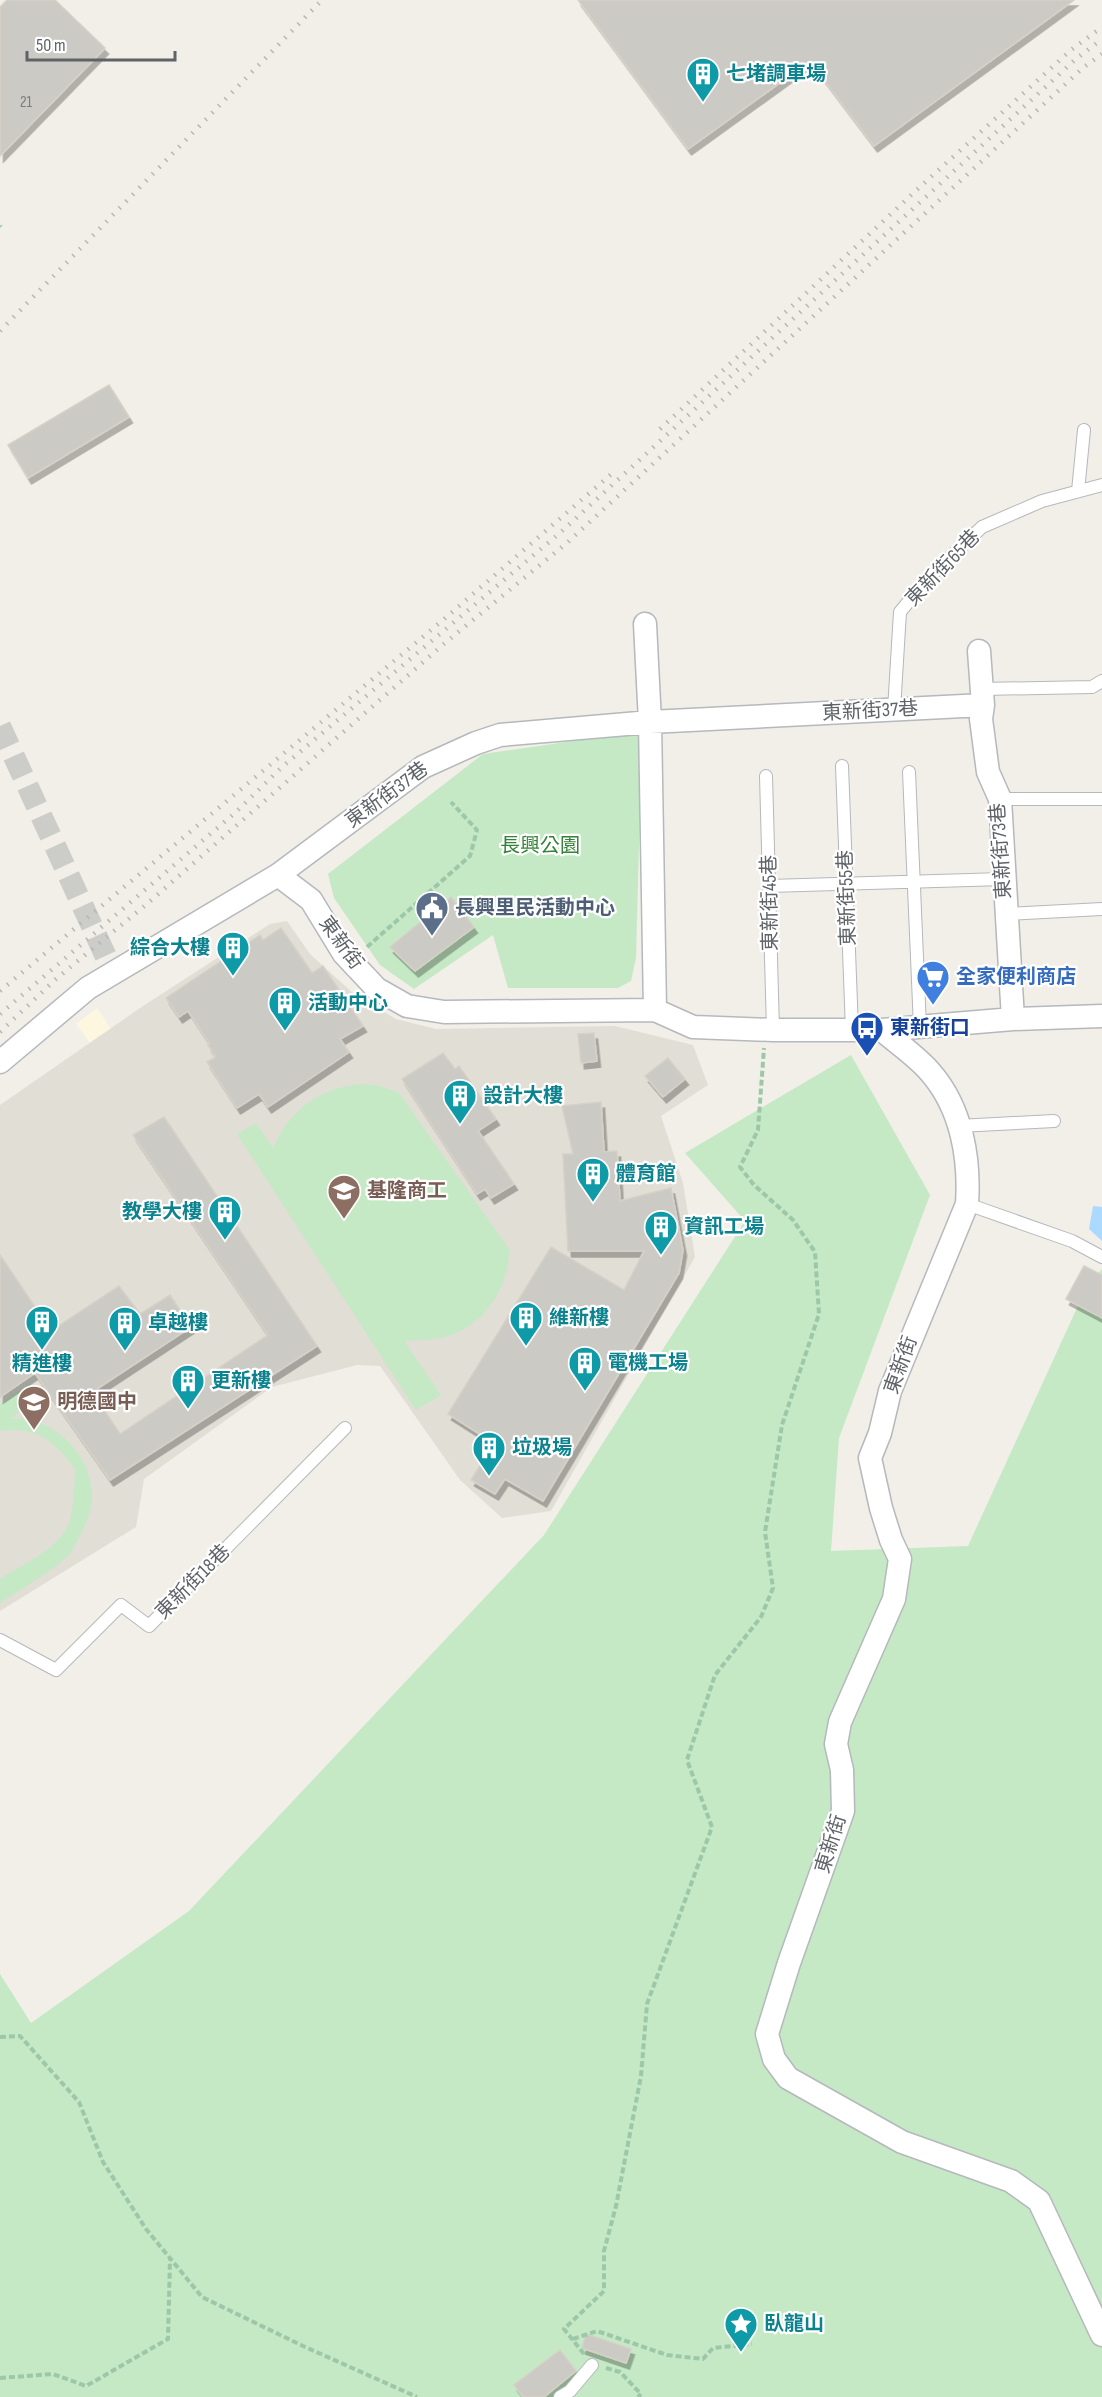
<svg xmlns="http://www.w3.org/2000/svg" width="1102" height="2397" font-family="'Sofia Sans Condensed','Noto Sans TC',sans-serif">
<style>
.commercial{fill:#fef7e0}
.education{fill:#e1ded6}
.green{fill:#c5e8c5}
.water{fill:#aadaff}
.building{fill:#cccac5;stroke:#d6d1c6;stroke-width:1.5;filter:url(#shadow)}
.lines{fill:none;stroke-linecap:round;stroke-linejoin:round}
.minor-tunnel{stroke:#ccccc8;stroke-width:22;stroke-dasharray:22 11;stroke-linecap:butt}
.service-casing{stroke:#b5b8bc;stroke-width:14}
.minor-casing{stroke:#b5b8bc;stroke-width:25}
.path{stroke:#9cc7a9;stroke-width:4;stroke-dasharray:6 3;stroke-linecap:butt}
.service{stroke:#fff;stroke-width:12}
.minor{stroke:#fff;stroke-width:22}
.rail{stroke:#b6b7b8;stroke-width:4.5;stroke-dasharray:1.5 8;stroke-linecap:butt}
.labels{text-anchor:middle;dominant-baseline:central;stroke-width:4.5;stroke-linejoin:round;paint-order:stroke}
.number-label{font-size:16px;fill:#7a7d7f}
.culture-label{font-size:20px;font-weight:bold;fill:#0d838f;stroke:#fff;text-anchor:start}
.street-label{font-size:20px;fill:#5f6368;stroke:#fff}
.park-label{font-size:20px;fill:#348238;stroke:#fff}
.service-label{font-size:20px;font-weight:bold;fill:#4e5e75;stroke:#fff;text-anchor:start}
.shop-label{font-size:20px;font-weight:bold;fill:#366cbe;stroke:#fff;text-anchor:start}
.transit-label{font-size:20px;font-weight:bold;fill:#164399;stroke:#fff;text-anchor:start}
.education-label{font-size:20px;font-weight:bold;fill:#785e54;stroke:#fff;text-anchor:start}
</style>
<defs>
<filter id="shadow"><feDropShadow dx="3.5" dy="6" stdDeviation="0" flood-color="#0004"/></filter>
</defs>
<rect width="100%" height="100%" fill="#f1efe8"/>
<!-- commercial -->
<path class="commercial" d="M97,1008L111,1029L90,1043L76,1024Z"/>
<!-- education -->
<path class="education" d="M287,921L310,954L354,994L396,1019L436,1029L615,1026L693,1045L708,1085L661,1116L683,1183L695,1257L551,1511L502,1518L460,1480L380,1366L357,1365L272,1387L144,1479L136,1527L0,1611V1105L143,1006L270,924Z"/>
<!-- green -->
<path class="green" d="M642,731L636,958L631,981L618,988H508L493,935L414,989L380,965L334,898L328,874L483,754Z
M851,1055L930,1195L839,1438L831,1551L968,1546L1087,1286L1102,1269V2397H0V1974L31,2023L189,1911L544,1535L745,1221L685,1153Z
M363,1084L380,1086L399,1093L509,1249C510,1287 483,1327 445,1337C432,1340 418,1340 404,1341L441,1395L416,1410L237,1134L256,1123L273,1148C290,1109 321,1087 363,1084Z
M30,1383L40,1398L10,1419C52,1415 93,1454 92,1498C91,1517 80,1537 70,1553C61,1566 16,1592 0,1603V1579C23,1564 59,1549 69,1523C75,1506 73,1488 76,1471C56,1442 38,1426 0,1431V1404Z"/>
<!-- water -->
<path class="water" d="M1093,1206L1102,1207V1241L1089,1229Z"/>
<!-- building -->
<path class="building" d="M7,0H55L105,48L0,156V7Z
M578,0H1074L874,146L810,61L688,149Z
M109,385L129,417L28,478L8,445Z
M451,897L474,927L415,971L390,947Z
M281,928L312,973L323,966L363,1026L340,1039L349,1052L268,1107L259,1094L237,1108L207,1062L216,1057L208,1045L210,1044L188,1011L179,1017L166,998L260,935L263,940Z
M594,1033L597,1061L581,1063L578,1034Z
M443,1053L455,1069L459,1066L496,1119L478,1131L514,1184L491,1198L485,1189L477,1194L402,1079Z
M668,1058L685,1079L663,1097L645,1076Z
M601,1102L604,1152L617,1151L620,1201L671,1188L683,1250L679,1273L543,1501L505,1479L495,1494L471,1480L494,1443L448,1414L551,1247L624,1290L644,1251H568L563,1154H573L562,1106Z
M164,1117L317,1346L110,1480L35,1373L0,1397V1255L51,1331L119,1286L140,1314L170,1295L191,1327L92,1392L120,1434L268,1335L133,1135Z
M1084,1266L1102,1275V1318L1066,1299Z
M586,2334L631,2349L626,2363L582,2348Z
M560,2350L576,2371L544,2397H523L514,2385Z"/>
<g class="lines">
<!-- minor-tunnel -->
<path class="minor-tunnel" d="M0,726L107,959"/>
<!-- service casing -->
<g class="service-casing">
<path id="service" d="M1078,491L1084,430
M982,689L1092,687L1102,681
M894,710L900,612L928,578L982,527L1042,501L1102,485
M842,766L852,1030
M909,772L920,1027
M766,776L773,1030
M1000,799H1102
M769,886L1003,879
M1005,914L1102,909
M958,1126L1054,1121
M967,1204L1072,1241L1102,1257
M0,1640L56,1670L121,1605L149,1626L345,1428
M560,2397L570,2391L592,2365"/>
</g>
<!-- minor casing -->
<g class="minor-casing">
<path id="minor" d="M645,624L650,722L655,1010
M979,651L983,705L981,719L988,772L1000,799L1013,1019
M278,875L311,900L344,954L377,989L407,1006L444,1012L655,1010L693,1027L773,1030H882L1013,1019L1102,1016
M882,1030C898,1044 918,1057 931,1073C962,1109 970,1159 967,1204L890,1391L880,1433L870,1458L881,1508L891,1540L900,1559L894,1599L840,1722L836,1744L842,1770L843,1811L789,1963L767,2034L774,2059L788,2078L902,2142L1011,2181L1039,2201L1102,2335
M0,1062L88,988L278,875L423,767L476,743L500,735L650,722L983,705"/>
</g>
<!-- path -->
<path class="path" d="M0,226L1,227
M367,947L470,856L477,830L451,802
M0,2037L20,2036L79,2102L103,2162L146,2229L202,2297L303,2346L417,2397
M573,2339L597,2331L667,2355L703,2359L713,2348L752,2344
M584,2354L564,2329L604,2291V2251L616,2206L641,2076L647,2004L712,1827L687,1760L715,1675L761,1617L773,1588L765,1532L782,1425L819,1314L815,1252L793,1220L754,1185L740,1167L758,1130L764,1048
M606,2368L620,2372L641,2394L638,2397
M0,2378L53,2374L86,2386L168,2339L170,2259"/>
<!-- service -->
<use href="#service" class="service"/>
<!-- minor -->
<use href="#minor" class="minor"/>
<!-- rail -->
<path class="rail" d="M0,331L322,0
M660,429L921,186L1071,50L1102,27
M0,991L443,620L616,470
M0,1014L236,812L282,767L561,532L1077,58L1102,39
M0,1032L56,979L148,903L445,643L568,542L1084,67L1102,54"/>
</g>
<!-- icons -->
<defs>
<g id="building-pin" transform="scale(1.725)"><path d="M0 17L-7.5 6A9.5 9.5 0 1 1 7.5 6Z" fill="#0f9aa8" stroke="#fff"/><path d="M-4-6H4V6H1V3H-1V6H-4ZM-2.5-4.3h1.7v1.8h-1.7ZM.8-4.3h1.7v1.8H.8ZM-2.5-1h1.7V.8h-1.7ZM.8-1h1.7V.8H.8Z" fill="#fff"/></g>
<g id="civic-pin" transform="scale(1.725)"><path d="M0 17L-7.5 6A9.5 9.5 0 1 1 7.5 6Z" fill="#5c6f8a" stroke="#fff"/><path d="M-.6-6.5H3V-4.5H.6V-3L4-1V1h2V6H-6V1h2V-1L-.6-3ZM-1.2 2.5V6h2.4V2.5Z" fill="#fff"/></g>
<g id="supermarket-pin" transform="scale(1.725)"><path d="M0 17L-7.5 6A9.5 9.5 0 1 1 7.5 6Z" fill="#3f7fe0" stroke="#fff"/><path d="M-6-5.5h2.5l.6 2H6L4.5 2H-2.5L-4.4-4H-6ZM-1.5 3.2a1.3 1.3 0 1 0 .1 0ZM3 3.2a1.3 1.3 0 1 0 .1 0Z" fill="#fff"/></g>
<g id="bus-pin" transform="scale(1.725)"><path d="M0 17L-7.5 6A9.5 9.5 0 1 1 7.5 6Z" fill="#1a4fb4" stroke="#fff"/><path d="M-5-6H5V4H4V6H2V4H-2V6H-4V4H-5ZM-3.5-4V0h7V-4ZM-3.5 1.2v1.5H-2V1.2ZM2 1.2v1.5H3.5V1.2Z" fill="#fff"/></g>
<g id="school-pin" transform="scale(1.725)"><path d="M0 17L-7.5 6A9.5 9.5 0 1 1 7.5 6Z" fill="#8d6e63" stroke="#fff"/><path d="M0-5L7-2L0 1L-7-2ZM-4 1L0 2.5L4 1V4Q0 6-4 4Z" fill="#fff"/></g>
<g id="sight-pin" transform="scale(1.725)"><path d="M0 17L-7.5 6A9.5 9.5 0 1 1 7.5 6Z" fill="#0f9aa8" stroke="#fff"/><path d="M0-6L1.8-2.2L6-1.7L2.9 1.2L3.7 5.4L0 3.3L-3.7 5.4L-2.9 1.2L-6-1.7L-1.8-2.2Z" fill="#fff"/></g>
</defs>
<g fill-rule="evenodd">
<use href="#building-pin" x="703" y="74"/>
<use href="#civic-pin" x="432" y="908"/>
<use href="#building-pin" x="233" y="948"/>
<use href="#supermarket-pin" x="933" y="977"/>
<use href="#building-pin" x="285" y="1003"/>
<use href="#bus-pin" x="867" y="1028"/>
<use href="#building-pin" x="460" y="1096"/>
<use href="#building-pin" x="593" y="1174"/>
<use href="#school-pin" x="344" y="1191"/>
<use href="#building-pin" x="225" y="1212"/>
<use href="#building-pin" x="661" y="1227"/>
<use href="#building-pin" x="526" y="1318"/>
<use href="#building-pin" x="42" y="1322"/>
<use href="#building-pin" x="125" y="1323"/>
<use href="#building-pin" x="585" y="1363"/>
<use href="#building-pin" x="188" y="1381"/>
<use href="#school-pin" x="34" y="1402"/>
<use href="#building-pin" x="489" y="1448"/>
<use href="#sight-pin" x="741" y="2324"/>
</g>
<g class="labels">
<!-- number labels -->
<g class="number-label">
<text x="26" y="102">21</text>
</g>
<!-- culture labels -->
<g class="culture-label">
<text x="726" y="74">七堵調車場</text>
<text x="210" y="948" text-anchor="end">綜合大樓</text>
<text x="308" y="1003">活動中心</text>
<text x="483" y="1096">設計大樓</text>
<text x="616" y="1174">體育館</text>
<text x="202" y="1212" text-anchor="end">教學大樓</text>
<text x="684" y="1227">資訊工場</text>
<text x="549" y="1318">維新樓</text>
<text x="148" y="1323">卓越樓</text>
<text x="608" y="1363">電機工場</text>
<text x="42" y="1364" text-anchor="middle">精進樓</text>
<text x="211" y="1381">更新樓</text>
<text x="512" y="1448">垃圾場</text>
<text x="764" y="2324">臥龍山</text>
</g>
<!-- street labels -->
<g class="street-label">
<text transform="translate(943 568) rotate(-46)">東新街65巷</text>
<text transform="translate(870 711) rotate(-3)">東新街37巷</text>
<text transform="translate(387 795) rotate(-36)">東新街37巷</text>
<text transform="translate(1001 851) rotate(-94)">東新街73巷</text>
<text transform="translate(847 898) rotate(-92)">東新街55巷</text>
<text transform="translate(770 903) rotate(-91)">東新街45巷</text>
<text transform="translate(341 943) rotate(54)">東新街</text>
<text transform="translate(901 1365) rotate(-70)">東新街</text>
<text transform="translate(193 1582) rotate(-45)">東新街18巷</text>
<text transform="translate(831 1844) rotate(-73)">東新街</text>
</g>
<!-- park labels -->
<g class="park-label">
<text x="540" y="846">長興公園</text>
</g>
<!-- service labels -->
<g class="service-label">
<text x="455" y="908">長興里民活動中心</text>
</g>
<!-- shop labels -->
<g class="shop-label">
<text x="956" y="977">全家便利商店</text>
</g>
<!-- transit labels -->
<g class="transit-label">
<text x="890" y="1028">東新街口</text>
</g>
<!-- education labels -->
<g class="education-label">
<text x="367" y="1191">基隆商工</text>
<text x="57" y="1402">明德國中</text>
</g>
</g>
<!-- scale -->
<path d="M27 51v9h148v-9" fill="none" stroke="#5f6368" stroke-width="3"/>
<text x="36" y="51" font-size="18" fill="#5f6368" stroke="#ffffff" stroke-width="4.5" paint-order="stroke">50 m</text>
</svg>
